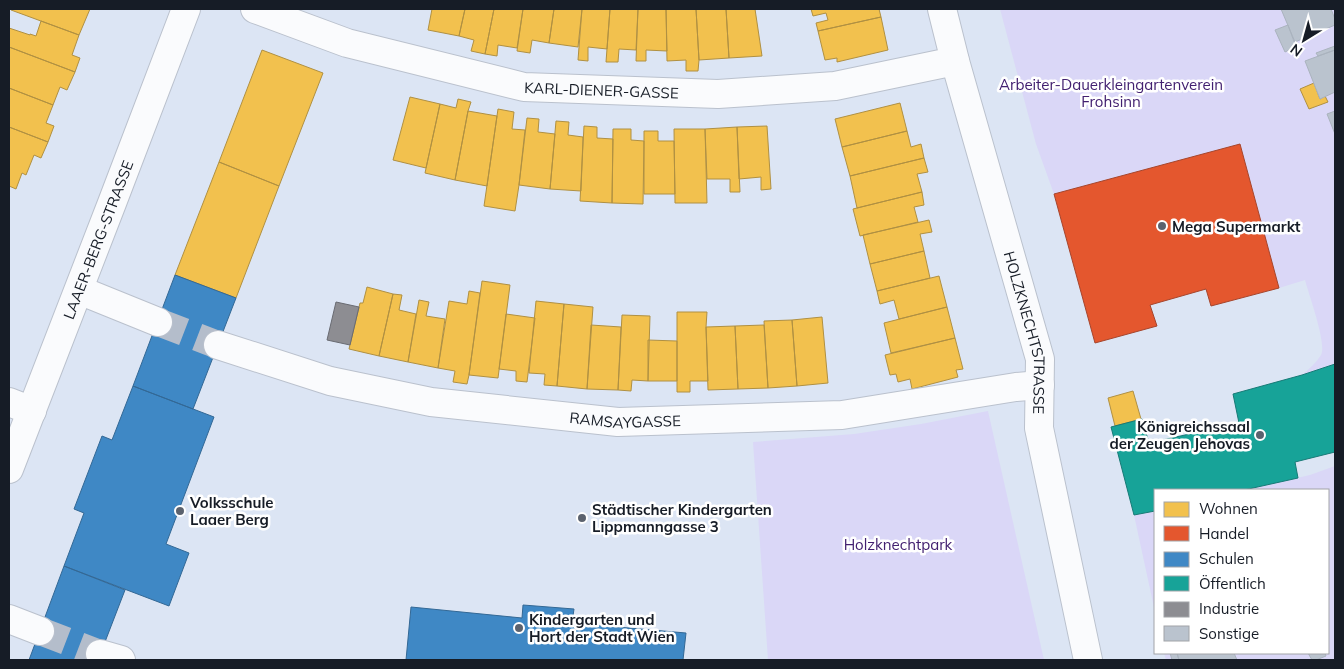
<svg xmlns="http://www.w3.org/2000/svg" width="1344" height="669" font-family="Mulish,sans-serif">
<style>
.green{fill:#dad7f7}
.homes{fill:#f2c14e;stroke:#b09042}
.shops{fill:#e4572e;stroke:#a6452c}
.schools{fill:#3f88c5;stroke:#336895}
.public{fill:#17a398;stroke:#177a76}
.industry{fill:#8d8d92;stroke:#696b72}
.building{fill:#bac3ce;stroke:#aab3be}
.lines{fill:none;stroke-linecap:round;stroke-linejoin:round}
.street-tunnel{stroke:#b4bdcb;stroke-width:28;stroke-dasharray:28 14;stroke-linecap:butt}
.street-casing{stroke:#bac1cd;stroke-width:30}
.secondary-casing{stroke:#bac1cd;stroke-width:30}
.street{stroke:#fafbfd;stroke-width:28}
.secondary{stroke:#fafbfd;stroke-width:28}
.poi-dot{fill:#5b626e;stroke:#fff;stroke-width:2}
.labels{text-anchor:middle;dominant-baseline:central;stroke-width:5;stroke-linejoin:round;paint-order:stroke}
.park-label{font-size:15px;fill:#422070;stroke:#fff}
.street-label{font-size:15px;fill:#161c26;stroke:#fff}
.poi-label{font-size:15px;font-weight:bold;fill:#161c26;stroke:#fff;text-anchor:start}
</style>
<rect width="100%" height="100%" fill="#dce5f4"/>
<!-- green -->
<path class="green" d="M1000,9H1335V364L1302,375C1309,369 1316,363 1321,355C1327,344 1309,295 1305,280L1279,288L1240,144L1054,194L1036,144Z
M988,411L1044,660H768L753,442L854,434L921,424Z
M1335,466V660H1166L1164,653H1328V490H1244L1310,475Z
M1155,511V612L1134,515Z"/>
<!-- homes -->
<path class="homes" d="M12,9H90L79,35L11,10Z
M432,9H465L459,36L428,30Z
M465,9H494L485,54L471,51L474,40L459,36Z
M494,9H523L517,48L498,45L497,56L485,54Z
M523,9H554L549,43L532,40L530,53L517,51Z
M554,9H582L578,47L549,43Z
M582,9H610L607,49L588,47V61L578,60Z
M610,9H638L636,50L619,49L618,62H606Z
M638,9H666L667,51L646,50V61H636Z
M666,9H696L699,60L698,71H686V60L667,61Z
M696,9H726L729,58L699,60Z
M726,9H755L762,56L729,58Z
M811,9H879L881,17L818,31L816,23L828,20L826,13L813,16Z
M881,17L888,50L837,62V58L825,60L818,31Z
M41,21L79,35L72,55L80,58L75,72L9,47V28L30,35V34L36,36Z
M9,47L75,72L67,90L60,87L53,105L9,88Z
M262,50L323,73L279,186L219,162Z
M1314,83L1320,99L1325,96L1328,102L1309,109L1300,89Z
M9,88L53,105L46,123L54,126L48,142L9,127Z
M410,97L440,104L426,168L393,160Z
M458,99L471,102L468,111L455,180L425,173L440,104L456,108Z
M900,103L907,131L842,147L835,119Z
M498,109L514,112L512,129L525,130L519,185L515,211L484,206Z
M468,111L497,116L487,186L455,180Z
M527,118L539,119L538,132L555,134L550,189L519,185Z
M556,121L569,122L568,135L583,137L581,191L550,189Z
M584,126L597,127V138L613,139L612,203L580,201Z
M767,126L771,189L761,190V177L739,179L737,127Z
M9,127L48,142L41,158L34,155L26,175L22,173L16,189L9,186Z
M737,127L740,192H730V179H707L705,129Z
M613,129H631V140L644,141L643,204L612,203Z
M674,129H705L707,203H675Z
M644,131H658V141H674L675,194H644Z
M907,131L911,147L921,144L924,158L850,176L842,147Z
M924,158L928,172L917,174L922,192L857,208L850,176Z
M219,162L279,186L236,298L175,275Z
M922,192L924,205L914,207L918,222L860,236L853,209Z
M929,220L932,232L920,234L924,251L870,264L863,235Z
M924,251L930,278L877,291L870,264Z
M939,276L947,307L899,319L894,300L880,304L877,291Z
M482,281L510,285L498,378L469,375Z
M367,287L393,294L379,356L349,349L360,303H363Z
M469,291L480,293L469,375L467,384L453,382L455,371L438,368L449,301L467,304Z
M393,294L402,295L399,310L416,314L408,362L379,356Z
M419,300L429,302L426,316L445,319L438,368L408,362Z
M536,301L564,304L557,386L544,385L545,374L529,373Z
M564,304L593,307L587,389L557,386Z
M947,307L955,338L891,353L884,323Z
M677,312H707L706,327L708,381H690V392H677Z
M506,314L535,318L527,382L516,381V371L499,369Z
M622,315L650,316L648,381L632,380L631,391L618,390Z
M822,317L828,383L797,386L792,320Z
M792,320L797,386L768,388L764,321Z
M591,325L621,327L618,390L587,389Z
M764,325L768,388L738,389L735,326Z
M735,326L738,389L708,390L706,327Z
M955,338L963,369L956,370L958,377L912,389L910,379L898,382L896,374L890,375L885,355Z
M648,340L677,341V381H648Z
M1133,391L1141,419L1115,426L1108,398Z"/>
<!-- shops -->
<path class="shops" d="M1240,144L1279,288L1211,306L1206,289L1150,305L1157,326L1095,343L1054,194Z"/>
<!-- schools -->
<path class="schools" d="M175,275L236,298L193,409L133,386Z
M133,386L214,417L166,544L189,553L169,606L64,566L84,513L74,509L102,436L112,440Z
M64,566L125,590L98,660H29Z
M523,605L574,609L572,623L686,633L683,660H406L411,607L522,618Z"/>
<!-- public -->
<path class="public" d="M1335,364V452L1295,462L1298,478L1244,490H1155V511L1134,515L1111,427L1142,419L1149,443L1239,423L1233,394L1302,375Z"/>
<!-- industry -->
<path class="industry" d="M336,302L359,307L350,345L327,340Z"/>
<!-- building -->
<path class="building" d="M1281,9H1331L1335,19V25L1295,42Z
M1288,25L1296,47L1285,52L1275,30Z
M1335,46V50L1318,56L1316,53Z
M1335,50V92L1320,99L1305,61Z
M1335,111V134L1327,114Z
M1170,653H1177L1179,660H1172Z
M1177,653H1234L1237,660H1179Z
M1308,653H1325L1326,656L1316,660H1312Z"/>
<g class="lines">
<!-- street-tunnel -->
<path class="street-tunnel" d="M158,322L218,345
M40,631L100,654"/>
<!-- street casing -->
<g class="street-casing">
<g id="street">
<path id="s1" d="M255,9L347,43L524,87L718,94L835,86L955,61"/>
<path id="s2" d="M942,9L955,61L1040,359L1039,428L1088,660"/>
<path d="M79,290L158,322"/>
<path id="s3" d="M218,345L330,381L431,402L618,422L842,415L1016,387L1040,385"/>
<path d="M9,402L32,411"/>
<path d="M9,619L40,631"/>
<path d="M100,654L121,660"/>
</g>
</g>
<!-- secondary casing -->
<g class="secondary-casing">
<g id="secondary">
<path id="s4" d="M9,469L112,203L186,9"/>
</g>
</g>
<!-- street -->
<use href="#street" class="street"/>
<!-- secondary -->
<use href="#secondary" class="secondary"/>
</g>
<!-- markers -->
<g class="poi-dot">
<circle cx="1162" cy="226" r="5"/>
<circle cx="1260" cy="435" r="5"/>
<circle cx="180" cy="511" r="5"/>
<circle cx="582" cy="518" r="5"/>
<circle cx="519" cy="628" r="5"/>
</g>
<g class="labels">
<!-- park labels -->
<g class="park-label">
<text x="1111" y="84">Arbeiter-Dauerkleingartenverein<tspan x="1111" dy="17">Frohsinn</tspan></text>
<text x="898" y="544">Holzknechtpark</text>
</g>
<!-- street labels -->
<g class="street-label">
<text stroke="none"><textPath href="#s1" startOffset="358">KARL-DIENER-GASSE</textPath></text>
<text stroke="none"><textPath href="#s4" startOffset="246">LAAER-BERG-STRASSE</textPath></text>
<text stroke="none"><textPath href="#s2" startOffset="335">HOLZKNECHTSTRASSE</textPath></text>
<text stroke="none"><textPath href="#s3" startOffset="416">RAMSAYGASSE</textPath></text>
</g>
<!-- poi labels -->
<g class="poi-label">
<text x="1172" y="226">Mega Supermarkt</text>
<text x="1250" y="426" text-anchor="end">Königreichssaal<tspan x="1250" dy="17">der Zeugen Jehovas</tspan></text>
<text x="190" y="502">Volksschule<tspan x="190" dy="17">Laaer Berg</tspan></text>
<text x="592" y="509">Städtischer Kindergarten<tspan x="592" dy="17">Lippmanngasse 3</tspan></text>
<text x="529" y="619">Kindergarten und<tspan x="529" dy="17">Hort der Stadt Wien</tspan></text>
</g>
</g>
<!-- border -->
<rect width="1344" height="669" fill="none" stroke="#161c26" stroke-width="20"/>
<!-- legend -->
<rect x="1154" y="489" width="175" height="165" fill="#ffffff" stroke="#a2a4a8"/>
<rect x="1164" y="502" width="25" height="15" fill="#f2c14e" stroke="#a2a4a8"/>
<text x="1199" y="514" font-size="15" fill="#161c26">Wohnen</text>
<rect x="1164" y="526" width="25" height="15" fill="#e4572e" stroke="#a2a4a8"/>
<text x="1199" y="539" font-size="15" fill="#161c26">Handel</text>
<rect x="1164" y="552" width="25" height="15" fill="#3f88c5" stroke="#a2a4a8"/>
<text x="1199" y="564" font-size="15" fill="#161c26">Schulen</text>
<rect x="1164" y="576" width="25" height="15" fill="#17a398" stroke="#a2a4a8"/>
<text x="1199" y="589" font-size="15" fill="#161c26">Öffentlich</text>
<rect x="1164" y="602" width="25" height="15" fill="#8d8d92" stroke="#a2a4a8"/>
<text x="1199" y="614" font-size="15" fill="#161c26">Industrie</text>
<rect x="1164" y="626" width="25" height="15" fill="#bac3ce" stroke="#a2a4a8"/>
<text x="1199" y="639" font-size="15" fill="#161c26">Sonstige</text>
<!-- north arrow -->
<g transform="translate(1304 40) rotate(217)" stroke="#ffffff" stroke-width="4" paint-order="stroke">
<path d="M0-4L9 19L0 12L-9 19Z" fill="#161c26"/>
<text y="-8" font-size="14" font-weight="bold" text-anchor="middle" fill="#161c26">N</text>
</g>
</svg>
